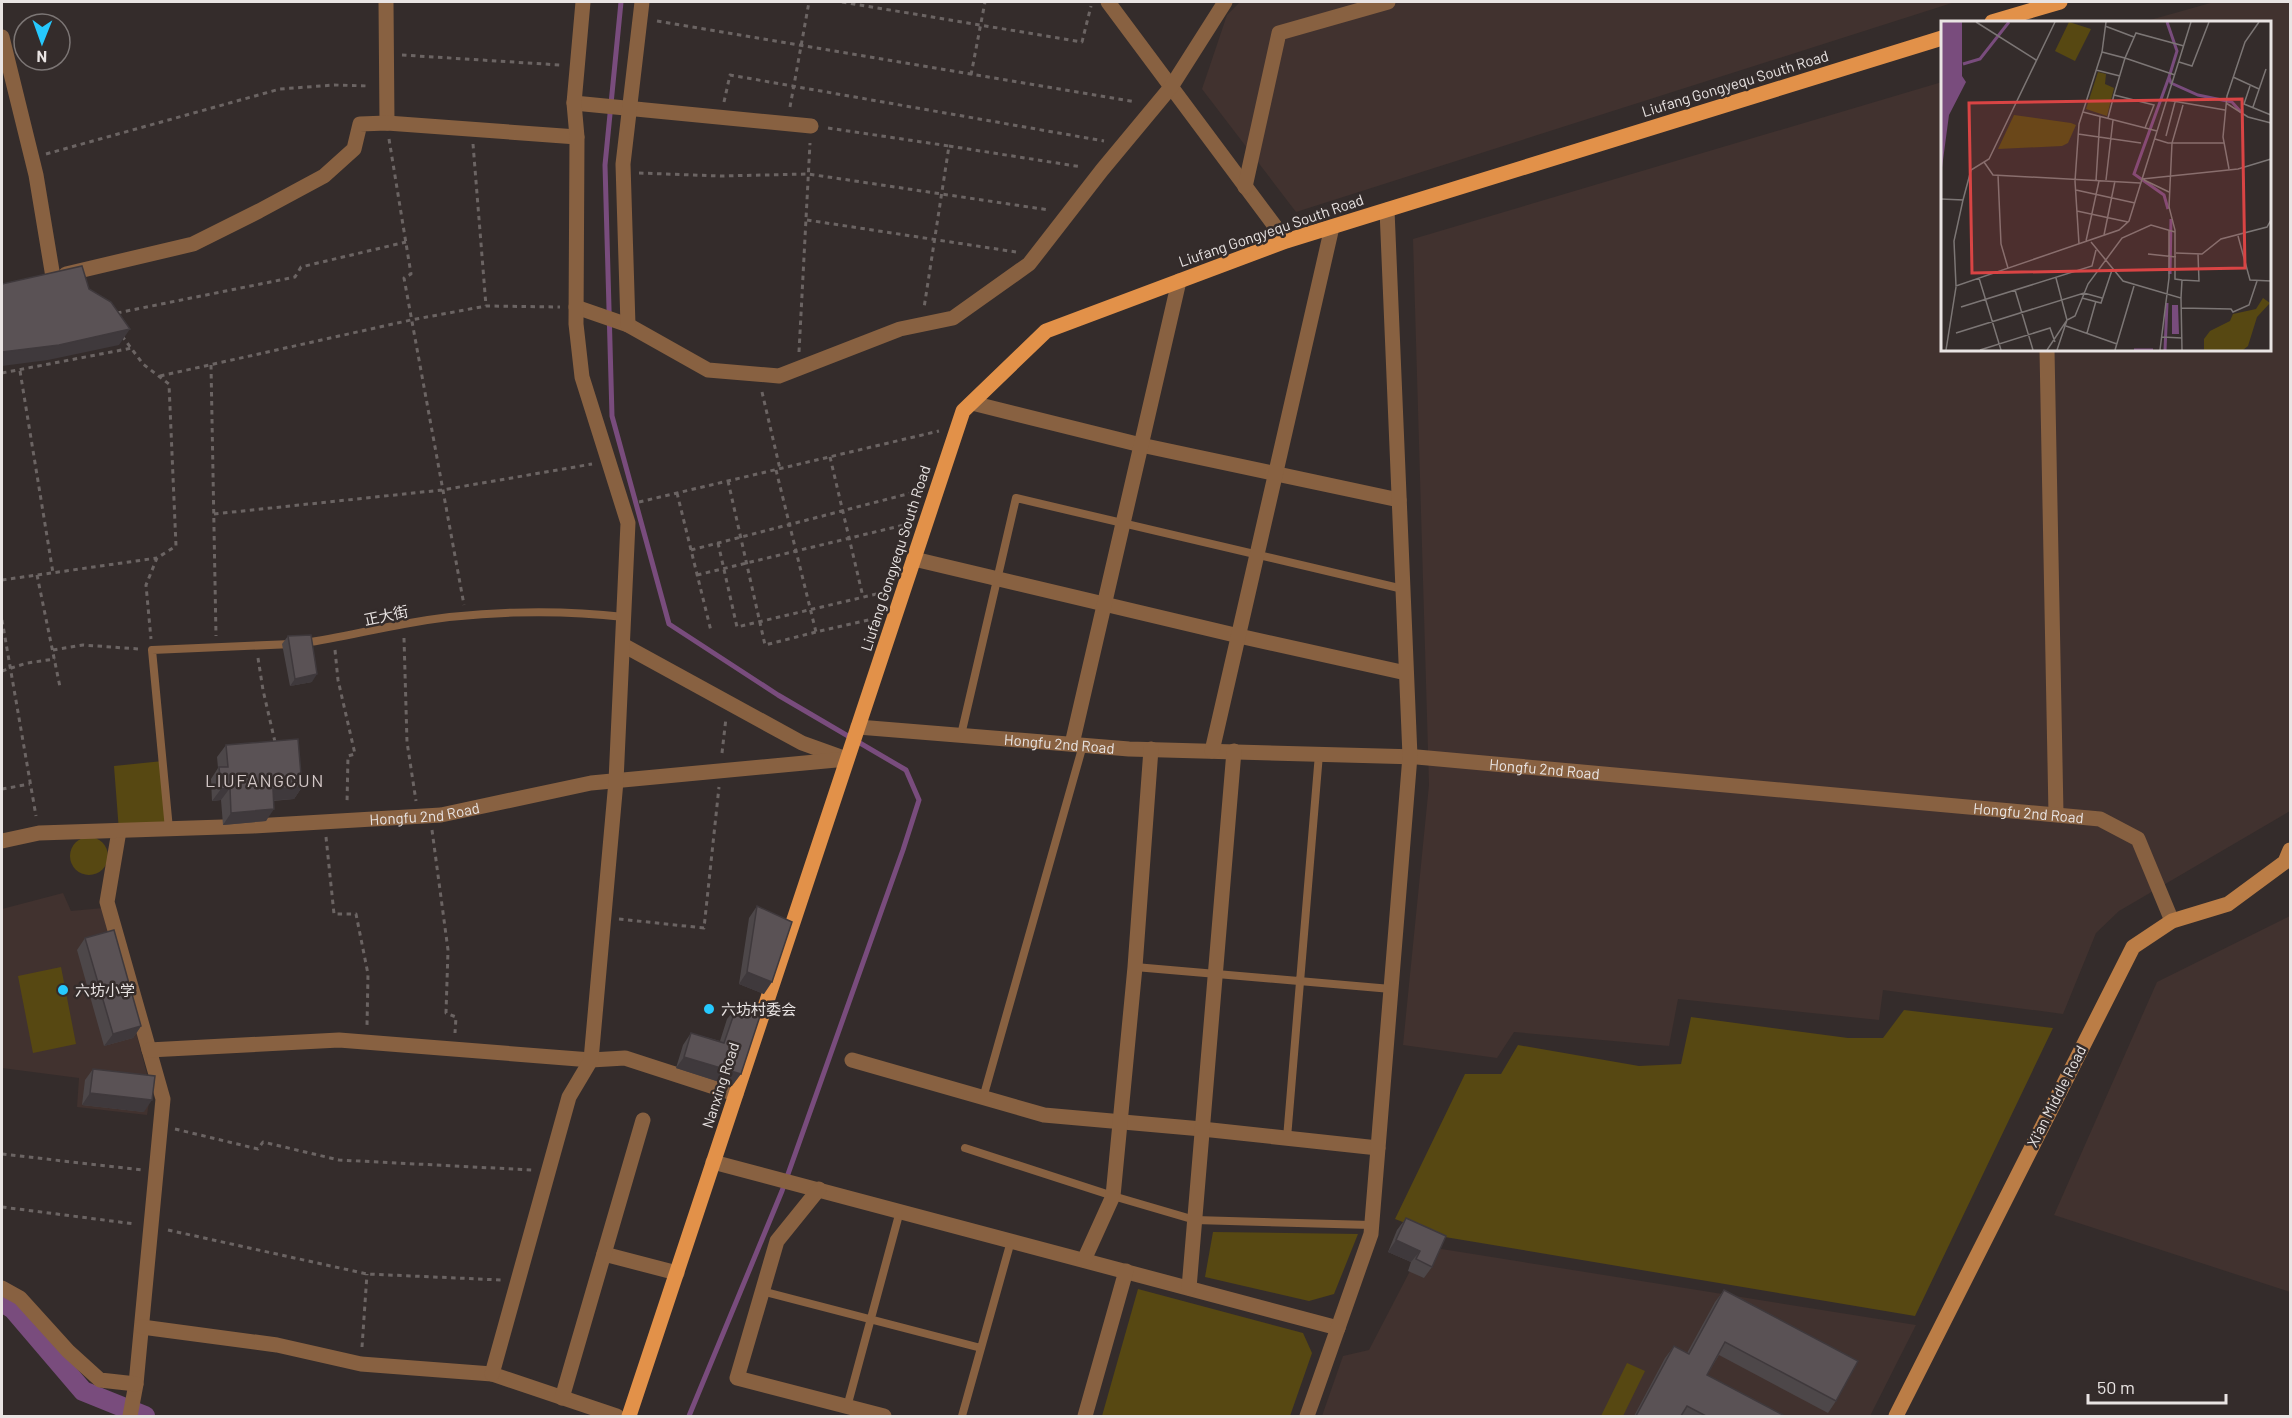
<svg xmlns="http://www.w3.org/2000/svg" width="2292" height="1418" font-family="Barlow,'Noto Sans SC',sans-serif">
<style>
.built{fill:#41322f}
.green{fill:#574812}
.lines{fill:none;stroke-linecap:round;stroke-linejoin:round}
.stream{stroke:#794c7d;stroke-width:5}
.canal{stroke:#794c7d;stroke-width:20}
.path{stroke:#6b6463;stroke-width:3;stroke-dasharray:4.5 4.5;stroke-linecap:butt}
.lane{stroke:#886141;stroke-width:8}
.street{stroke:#886141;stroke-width:15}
.secondary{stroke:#bb7d46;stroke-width:15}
.primary{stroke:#e29149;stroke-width:15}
.wall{fill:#4d4749}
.shaded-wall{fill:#3f393c}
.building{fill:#5a5255;stroke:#3f393c;stroke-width:1.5}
.poi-dot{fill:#26c9fe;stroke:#342c2b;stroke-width:2}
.labels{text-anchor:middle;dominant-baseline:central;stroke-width:5;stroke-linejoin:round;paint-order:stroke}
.street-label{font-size:15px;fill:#e9e4e3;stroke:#342c2b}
.poi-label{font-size:15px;fill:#e9e4e3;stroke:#342c2b;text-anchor:start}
.quarter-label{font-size:18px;letter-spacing:1.5px;fill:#d4c9c8;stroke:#342c2b}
.inset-river{fill:none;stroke:#794c7d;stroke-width:3}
.inset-road{fill:none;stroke:#7c7675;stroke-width:1.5}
.view{fill:#d94444;fill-opacity:0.15;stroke:#d94444;stroke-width:3}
.inset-edge{fill:none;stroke:#e9e4e3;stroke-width:3}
</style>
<rect width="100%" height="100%" fill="#342c2b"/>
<!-- built -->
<path class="built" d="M1240,2H1955L1296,212L1202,89L1227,15Z
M2214,2H2290V811L2119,911L2096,933L2063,1014L1883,990L1879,1020L1678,999L1669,1046L1514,1032L1497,1058L1403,1045L1429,785L1413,239L1942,82V350H2270V22H2143Z
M63,893L71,911L103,908L151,1089L147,1115L77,1107L79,1078L2,1068V909Z
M2290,916V1292L2054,1215L2157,982Z
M1423,1246L1916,1325L1870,1416H1322L1343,1356L1369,1350Z"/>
<!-- green -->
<path class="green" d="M163,761L169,829L119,831L114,766Z
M70 856a19 19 0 1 1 38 0a19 19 0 1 1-38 0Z
M61,967L76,1044L33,1053L18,976Z
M1904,1010L2053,1028L1915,1316L1439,1236L1395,1219L1465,1074H1501L1518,1045L1639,1066L1681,1064L1691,1017L1848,1038H1883Z
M1213,1232L1358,1234L1334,1294L1309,1301L1205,1277Z
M1138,1289L1303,1333L1312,1353L1290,1416H1102Z
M1627,1363L1645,1371L1623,1416H1601Z"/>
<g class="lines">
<!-- stream -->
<path class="stream" d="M621,2L605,165L612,416L669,624L778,695L906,770L919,800L903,850L782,1191L689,1416"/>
<!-- canal -->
<path class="canal" d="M2,1302L13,1309L83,1391L145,1416"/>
<!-- path -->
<path class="path" d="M842,2L1082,42L1091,6
M657,21L1136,102
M402,55L560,65
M971,75L985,2
M724,102L730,75L1104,141
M790,107L809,2
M828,128L949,146L924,308
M389,139L411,274L404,278L464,605
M473,144L486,306
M949,146L1082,167
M46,154L280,89L334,85L370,86
M639,173L720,176L808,174L1049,210
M807,220L1016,252
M117,313L295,277L301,267L406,242
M122,336L143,364L169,384L176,546L157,558L146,585L151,639
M799,352L810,143
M211,365L216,636
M20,371L53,573
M2,373L132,348
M160,376L411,320L486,306L560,307
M762,392L780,469
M830,457L863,597
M776,470L816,632L877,618
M728,481L765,645L816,632
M677,493L711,631
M639,502L939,431
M214,514L442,490L592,464
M718,543L737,627L885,592
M691,550L919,491
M37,575L60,687
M697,575L908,524
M2,580L157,558
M2,620L36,816
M404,638L407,742L416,801
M53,650L83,645L139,649
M335,650L338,680L355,754L348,756L347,804
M258,658L263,690L275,742
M2,671L27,663L55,659
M722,753L726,718
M2,789L30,784
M432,830L448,950L446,1013L456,1017L455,1033
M326,837L334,914H356L368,974L367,1026
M619,919L704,928L719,787
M175,1129L258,1149L263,1142L339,1160L532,1170
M2,1154L142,1170
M2,1207L135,1224
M168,1230L367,1274L501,1280
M362,1347L367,1274"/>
<!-- lane -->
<path class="lane" d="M304,643C338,638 370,630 404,624C472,611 555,609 624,617
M961,735L1016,498L1403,589
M169,829L152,650L292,644
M1135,967L1391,989
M983,1098L1083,745
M1287,1138L1319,754
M965,1148L1113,1196L1195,1220L1371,1225
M762,1291L981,1348
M847,1407L900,1211
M962,1416L1011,1241"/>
<!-- street -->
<g class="street">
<path d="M386,2L387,123"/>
<path d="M1108,2L1286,241"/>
<path d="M2,37L36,175L53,277"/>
<path d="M574,103L811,126"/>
<path d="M1245,187L1279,33L1388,2"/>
<path d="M66,274L193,244L259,211L324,176L354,149L360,124L387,123L577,137"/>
<path d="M576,307L628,325L708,370L779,376L900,329L953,318L1029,264L1102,170L1171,87L1225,2"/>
<path d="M628,325L623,164L642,2"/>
<path d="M2047,350L2056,814"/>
<path d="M972,403L1141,445L1399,500"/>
<path d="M914,559L1239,636L1406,673"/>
<path d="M623,645L802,743L841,757"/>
<path id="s1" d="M858,727L1129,749L1417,757L2100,819L2138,839L2172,921"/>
<path d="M1072,744L1179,281"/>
<path d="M1212,751L1332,227"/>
<path d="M119,831L107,902L163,1099L136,1384L130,1416"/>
<path id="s2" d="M2,841L39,833L253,826L441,815L591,783L847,759"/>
<path d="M149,1050L339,1040L591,1060L625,1058L736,1094"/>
<path d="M852,1060L1044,1115L1202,1129L1378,1148"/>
<path d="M713,1162L1338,1328"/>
<path d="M819,1189L777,1241L737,1378L884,1416"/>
<path d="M604,1254L677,1273"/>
<path d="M1084,1260L1113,1196L1135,967L1151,749"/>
<path d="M2,1288L20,1298L68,1351L100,1380L136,1384"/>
<path d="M1189,1288L1234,751"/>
<path d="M142,1327L277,1345L361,1364L492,1374L617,1416"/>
<path d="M492,1374L569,1097L591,1060L616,781L628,523L582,377L576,324L577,137L574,103L583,2"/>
<path d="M562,1398L643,1120"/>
<path d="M1085,1416L1126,1271"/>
<path d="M1307,1416L1371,1234L1410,756L1387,210"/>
</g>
<!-- secondary -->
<path class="secondary" d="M1896,1416L2133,947L2172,921L2228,904L2285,862L2290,850"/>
<!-- primary -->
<path class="primary" d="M1992,22L2060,2
M629,1416L963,411L1046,331L1286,241L1942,38"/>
</g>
<!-- wall -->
<path class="wall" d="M288,636L312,682L290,686L282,644Z
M226,745L302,787L294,799L273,801L266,821L223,825L221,800L212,801L211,779L218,768L217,757Z
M757,906L764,994L739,984L749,918Z
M85,938L141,1026L133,1038L104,1046L77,950Z
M736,1008L732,1086L676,1068L683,1045L691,1033L720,1041L727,1019Z
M93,1069L144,1112L82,1105L85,1080Z
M1406,1218L1432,1267L1424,1278L1408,1271L1411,1262L1388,1252L1397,1230Z
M1724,1290L1836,1401L1828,1413L1719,1355L1707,1375L1785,1416H1634L1665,1358L1674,1346L1687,1353L1715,1302Z"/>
<!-- shaded-wall -->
<path class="shaded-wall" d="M130,329L119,345L48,360L2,366V352Z
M317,674L312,682L290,686L295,679Z
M302,787L294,799L264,801L273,789Z
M230,788L221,800L212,801L221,789Z
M274,809L266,821L223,825L231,813Z
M747,972L772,982L764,994L739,984Z
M141,1026L133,1038L104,1046L113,1034Z
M684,1057L741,1074L732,1086L676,1068Z
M90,1093L152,1100L144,1112L82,1105Z
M1396,1240L1420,1251L1411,1262L1388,1252Z"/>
<!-- building -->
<path class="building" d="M82,266L89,289L111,302L130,329L59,345L2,352V284Z
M311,635L317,674L295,679L288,636Z
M298,739L302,787L273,789L274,809L231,813L230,788L221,789L219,767H228L226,745Z
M757,906L792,922L772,982L747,972Z
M114,930L141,1026L113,1034L85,938Z
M736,1008L760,1016L741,1074L684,1057L691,1033L724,1043Z
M93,1069L155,1076L152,1100L90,1093Z
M1406,1218L1446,1236L1432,1267L1416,1259L1420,1251L1396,1240Z
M1724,1290L1858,1361L1836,1401L1725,1342L1707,1375L1785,1416H1706L1687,1406L1681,1416H1636L1674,1346L1689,1354Z"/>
<!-- markers -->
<g class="poi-dot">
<circle cx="63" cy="990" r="6"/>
<circle cx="709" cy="1009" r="6"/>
</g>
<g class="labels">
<!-- street labels -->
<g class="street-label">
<text transform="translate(1735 83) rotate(-17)">Liufang Gongyequ South Road</text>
<text transform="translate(1271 230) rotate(-19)">Liufang Gongyequ South Road</text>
<text transform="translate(895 558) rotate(-72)">Liufang Gongyequ South Road</text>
<text transform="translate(386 615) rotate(-12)">正大街</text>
<text stroke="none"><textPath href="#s1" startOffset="202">Hongfu 2nd Road</textPath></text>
<text stroke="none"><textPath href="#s1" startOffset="688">Hongfu 2nd Road</textPath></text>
<text stroke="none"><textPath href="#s1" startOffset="1174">Hongfu 2nd Road</textPath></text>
<text stroke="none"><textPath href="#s2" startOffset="424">Hongfu 2nd Road</textPath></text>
<text transform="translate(720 1085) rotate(-72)">Nanxing Road</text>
<text transform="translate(2056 1096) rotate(-63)">Xi'an Middle Road</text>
</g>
<!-- poi labels -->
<g class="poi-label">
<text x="75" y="990">六坊小学</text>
<text x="721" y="1009">六坊村委会</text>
</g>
<!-- quarter labels -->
<g class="quarter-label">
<text x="265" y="780">LIUFANGCUN</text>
</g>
</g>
<!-- overview -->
<g transform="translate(1941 21)">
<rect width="330" height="330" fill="#342c2b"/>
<path d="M128,1L150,8L134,40L114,30ZM157,51L165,53L164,63L173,67L166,95L145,88ZM73,94L130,102L135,104L127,122L121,125L57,128ZM322,277L329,282L316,296L307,325L302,329H263V318L269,310L289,300L292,293L315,288Z" fill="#574812"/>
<path d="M0,1H21V55L25,61L8,94L0,154ZM231,284H237L238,313H231Z" fill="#794c7d"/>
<path class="inset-river" d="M226,1L236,30L228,56L230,62L257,74L291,81L300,91M22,43L39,38L68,1M227,188L223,174L193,153L228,56M229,253L230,198M193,329H212M224,329L226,282"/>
<path class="inset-road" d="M35,1L95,39M164,5L193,16M161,31L184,37L195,12L243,25M238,41L251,45L268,1M155,49L179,55M292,56L318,68M309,65L303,83L330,94M173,74L184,37L234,54M226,79L284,89M285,82L307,96L330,102M312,86L325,48M142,91L216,110M167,97L173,74L213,84L204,107M137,113L200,122M225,115L234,81M214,118L227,122H283M43,141L52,154L199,162M288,148L282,116L286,75L304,21L318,1M57,154L60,223L67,247M201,158L297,148L330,138M165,159L172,99M203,159L228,171M155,160L159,96M135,169L194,182M0,178L22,179L13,220L15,265L178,209L188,200L250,1M22,179L30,149L48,138L114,1M136,190L187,201M163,214L174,160M297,215L309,259L330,260M145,220L158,160M150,221L182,260L240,277L241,329M138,223L134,160L138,103L161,31L165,1M235,232L261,233L280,218L326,206L330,199M207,233L235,236M38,257L60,329M115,257L126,299L116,329M241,259L234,258V209L228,186L231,122L242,84M74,269L92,329M141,277L160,282L171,249M240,277L241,259L258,260L257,233M20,286L151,245L155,229M240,287L290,288L292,291L308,284L316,260M125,305L176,323M15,312L143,272L161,277M146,312L155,280M221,316L241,317M5,329L15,266M39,329L109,307L114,321M106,329L126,299L134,295L147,263L181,217L210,204L234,211M174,329L193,265M219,329L228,257V209"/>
<path class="view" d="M301,78L304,247L31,252L28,82Z"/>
<rect width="330" height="330" class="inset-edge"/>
</g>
<!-- border -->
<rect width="2292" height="1418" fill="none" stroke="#e9e4e3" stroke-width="6"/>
<!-- north arrow -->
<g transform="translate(42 42) rotate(181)"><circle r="28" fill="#342c2b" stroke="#7c7675" stroke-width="1.5"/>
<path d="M0-4.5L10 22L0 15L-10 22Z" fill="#26c9fe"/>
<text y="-9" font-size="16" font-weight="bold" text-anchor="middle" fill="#e9e4e3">N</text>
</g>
<!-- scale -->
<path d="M2088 1394v9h138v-9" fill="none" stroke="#e9e4e3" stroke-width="3"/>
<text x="2097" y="1394" font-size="18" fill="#e9e4e3" stroke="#342c2b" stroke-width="4.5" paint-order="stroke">50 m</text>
</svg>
